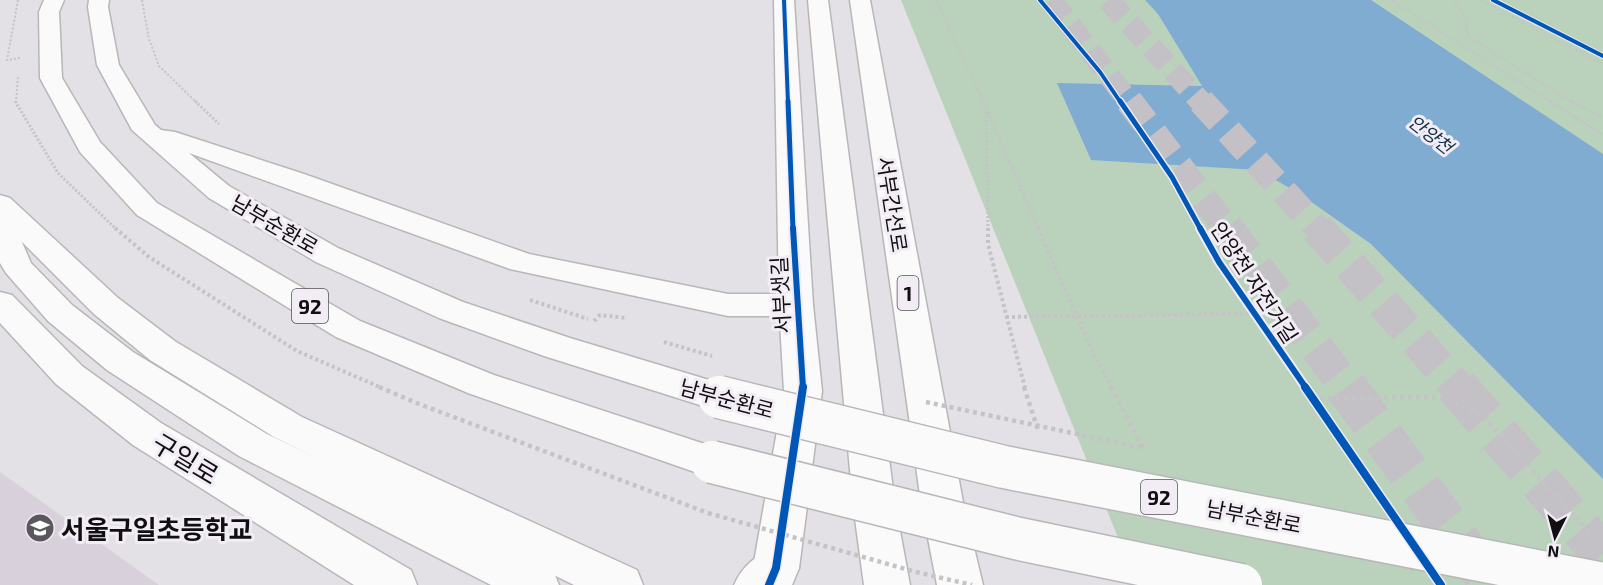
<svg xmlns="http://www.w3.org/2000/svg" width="1603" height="585" font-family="'Exo 2','Noto Sans KR',sans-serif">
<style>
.built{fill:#d8d1db}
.green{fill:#bad2bc}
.water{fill:#81acd2}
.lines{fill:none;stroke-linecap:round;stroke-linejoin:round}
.trunk-tunnel-far3{stroke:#c4c1c6;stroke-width:22;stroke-dasharray:22 10;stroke-linecap:butt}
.trunk-tunnel-far2{stroke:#c4c1c6;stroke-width:27;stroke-dasharray:27 14;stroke-linecap:butt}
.trunk-tunnel-far1{stroke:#c4c1c6;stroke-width:34;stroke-dasharray:34 16;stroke-linecap:butt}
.trunk-tunnel{stroke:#c4c1c6;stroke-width:42;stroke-dasharray:42 21;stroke-linecap:butt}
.minor-casing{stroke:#b8b6b9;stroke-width:3}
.secondary-casing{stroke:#b8b6b9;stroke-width:3}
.primary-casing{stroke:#b8b6b9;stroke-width:3}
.path-far3{stroke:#c4c3c5;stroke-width:2;stroke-dasharray:2 2;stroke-linecap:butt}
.path-far2{stroke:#c4c3c5;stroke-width:3;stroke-dasharray:2 2;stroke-linecap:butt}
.path-far1{stroke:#c4c3c5;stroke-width:4;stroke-dasharray:3 3;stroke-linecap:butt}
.path{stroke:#c4c3c5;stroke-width:4.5;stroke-dasharray:4 4;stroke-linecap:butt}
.minor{fill:#fbfafb;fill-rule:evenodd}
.secondary{fill:#fbfafb;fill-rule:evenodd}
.primary{fill:#fbfafb;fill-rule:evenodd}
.primary-bridge-casing{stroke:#b8b6b9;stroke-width:45;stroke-linecap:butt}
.path-bridge{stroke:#c4c3c5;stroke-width:4.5;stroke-dasharray:4 4;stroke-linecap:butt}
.primary-bridge{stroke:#fbfafb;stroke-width:42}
.cycleway-far3-casing{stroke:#f2ecf5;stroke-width:6}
.cycleway-far2-casing{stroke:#f2ecf5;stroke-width:8}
.cycleway-far1-casing{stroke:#f2ecf5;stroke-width:10}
.cycleway-casing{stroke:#f2ecf5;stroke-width:11}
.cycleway-far3{stroke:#0057b8;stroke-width:4}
.cycleway-far2{stroke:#0057b8;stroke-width:5}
.cycleway-far1{stroke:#0057b8;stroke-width:6}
.cycleway{stroke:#0057b8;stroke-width:8}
.labels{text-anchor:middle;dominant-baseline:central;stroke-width:6;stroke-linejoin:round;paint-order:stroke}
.far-water-label{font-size:18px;font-style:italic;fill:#132f45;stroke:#f2ecf5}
.shield{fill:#f2ecf5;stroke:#545155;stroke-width:1.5}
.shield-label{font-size:20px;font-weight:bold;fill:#100e11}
.street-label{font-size:21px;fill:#100e11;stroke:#f2ecf5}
.near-street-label{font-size:26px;fill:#100e11;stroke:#f2ecf5}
.near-poi-label{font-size:26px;font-weight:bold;fill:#100e11;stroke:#f2ecf5;text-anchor:start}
</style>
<rect width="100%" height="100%" fill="#e4e1e6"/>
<!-- built -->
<path class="built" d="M0,471V472L159,585H0Z"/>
<!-- green -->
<path class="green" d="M901,0H1603V585H1137Z"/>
<!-- water -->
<path class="water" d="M1145,0H1371L1603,154V479L1371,244L1300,194L1258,170L1091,160L1057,83L1202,86L1158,14Z"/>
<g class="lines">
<!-- trunk-tunnel-far3 -->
<path class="trunk-tunnel-far3" d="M1051,0L1130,103
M1108,0L1202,103"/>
<!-- trunk-tunnel-far2 -->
<path class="trunk-tunnel-far2" d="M1129,101L1228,230
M1201,101L1319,230"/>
<!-- trunk-tunnel-far1 -->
<path class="trunk-tunnel-far1" d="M1226,228L1347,388
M1317,228L1458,388"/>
<!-- trunk-tunnel -->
<path class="trunk-tunnel" d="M1346,387L1492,585
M1457,387L1603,554"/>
<!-- minor casing -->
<g class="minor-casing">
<path id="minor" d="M774,0H794L813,305L822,391L799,568L792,585H746L753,568L784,391L779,305Z"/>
</g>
<!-- secondary casing -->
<g class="secondary-casing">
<path id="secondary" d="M0,195L10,198L118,298L176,342L302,417L637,570L643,585H574L274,437L150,360L94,314L0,220Z
M0,292L12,295L82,366L161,423L411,570L417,585H354L133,445L56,384L0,323Z
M776,548L792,554L799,568L789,585H734C743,565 756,555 776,548Z"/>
</g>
<!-- primary casing -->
<g class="primary-casing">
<path id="primary" d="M44,0H64L59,12L62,78L100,142L157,203L360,321L494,375L726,451L732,462L726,473L712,478L468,393L336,337L137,215L80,152L40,78L39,12Z
M89,0H109L108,7L119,65L155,125L161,130L175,132L304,174L529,254L728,294H796L808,297L813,305L808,313L796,316H728L510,269L189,153L229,186L338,248L463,302L570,338L732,387L738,397L732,407L719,411L544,356L439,318L316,262L209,198L132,130L97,65L88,7Z
M808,0H828L895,504L910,585H864L853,504Z
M850,0H870L963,502L983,585H937L921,502Z
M0,214L11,217L31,263L72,305L133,352L267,434L553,570L559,585H491L239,456L107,370L48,321L6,273L0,263Z"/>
</g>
<!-- path-far3 -->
<path class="path-far3" d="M18,0L7,60L20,58
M142,0L149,39L159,66L197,103
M936,0L984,103
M1391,0L1552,103
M1453,0L1465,16L1468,36L1573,103
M1480,0L1603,64
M16,103L18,77"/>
<!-- path-far2 -->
<path class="path-far2" d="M15,101L58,173L117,230
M195,101L219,124
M983,101L1039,230
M1550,101L1603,135
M1571,101L1603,117
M986,108L988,230"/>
<!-- path-far1 -->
<path class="path-far1" d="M115,228L149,257L297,351L382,388
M988,228V244L1025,388
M1038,228L1092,351L1112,388
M530,300L588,319
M1006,317L1254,314
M594,321L600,315L627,318
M664,342L712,356"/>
<!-- path -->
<path class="path" d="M379,387L419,404L708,513
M1024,387L1038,430
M1111,387L1143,448
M1312,398L1428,397L1447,399L1484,417L1596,540"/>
<!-- minor -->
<use href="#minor" class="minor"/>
<!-- secondary -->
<use href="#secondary" class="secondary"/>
<!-- primary -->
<use href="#primary" class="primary"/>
<!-- primary-bridge casing -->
<g class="primary-bridge-casing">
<path id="primary-bridge" d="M719,397L1004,467L1603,584
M712,462L1015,538L1241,585"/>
</g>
<!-- path-bridge -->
<path class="path-bridge" d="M926,402L1143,448
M708,513L916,572L972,585"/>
<!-- primary-bridge -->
<use href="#primary-bridge" class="primary-bridge"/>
<!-- cycleway-far3 casing -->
<g class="cycleway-far3-casing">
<path id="cycleway-far3" d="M784,0L788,103
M1040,0L1100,72L1121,103
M1493,0L1603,56"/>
</g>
<!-- cycleway-far2 casing -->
<g class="cycleway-far2-casing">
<path id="cycleway-far2" d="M788,101L793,230
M1120,101L1172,177L1201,230"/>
</g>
<!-- cycleway-far1 casing -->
<g class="cycleway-far1-casing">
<path id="cycleway-far1" d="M793,228L803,388
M1200,228L1219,262L1306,388"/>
</g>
<!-- cycleway casing -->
<g class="cycleway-casing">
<path id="cycleway" d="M1305,387L1441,585
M769,585L776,568L803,387"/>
</g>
<!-- cycleway-far3 -->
<use href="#cycleway-far3" class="cycleway-far3"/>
<!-- cycleway-far2 -->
<use href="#cycleway-far2" class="cycleway-far2"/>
<!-- cycleway-far1 -->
<use href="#cycleway-far1" class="cycleway-far1"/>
<!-- cycleway -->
<use href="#cycleway" class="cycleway"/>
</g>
<!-- icons -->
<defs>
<g id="school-disc" transform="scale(1.5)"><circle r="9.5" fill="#5a585c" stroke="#f2ecf5"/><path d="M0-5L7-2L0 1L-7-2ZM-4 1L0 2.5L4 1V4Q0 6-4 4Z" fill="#fff"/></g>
</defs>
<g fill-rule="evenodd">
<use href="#school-disc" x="40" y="528"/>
</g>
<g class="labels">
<!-- far-water labels -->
<g class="far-water-label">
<text transform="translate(1431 134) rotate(38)">안양천</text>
</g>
<!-- shield labels -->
<g class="shield">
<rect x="897.5" y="276" width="21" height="34" rx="4.5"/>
<rect x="292" y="289" width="36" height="34" rx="4.5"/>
<rect x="1141" y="480" width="36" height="34" rx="4.5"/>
</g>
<g class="shield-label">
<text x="908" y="293">1</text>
<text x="310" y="306">92</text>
<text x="1159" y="497">92</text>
</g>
<!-- street labels -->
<g class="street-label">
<text transform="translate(893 204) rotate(81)">서부간선로</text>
<text transform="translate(275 224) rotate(30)">남부순환로</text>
<text transform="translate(1255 282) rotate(57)">안양천 자전거길</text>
<text transform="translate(780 295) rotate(-93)">서부샛길</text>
<text transform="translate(727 398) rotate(15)">남부순환로</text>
<text transform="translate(1254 516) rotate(11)">남부순환로</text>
</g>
<!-- near-street labels -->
<g class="near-street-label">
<text transform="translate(186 458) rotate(31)">구일로</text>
</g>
<!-- near-poi labels -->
<g class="near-poi-label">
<text x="61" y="528">서울구일초등학교</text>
</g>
</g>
<!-- north arrow -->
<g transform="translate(1555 537) rotate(186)" stroke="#f2ecf5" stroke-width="4.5" paint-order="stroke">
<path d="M0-4.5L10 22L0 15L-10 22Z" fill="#100e11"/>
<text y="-9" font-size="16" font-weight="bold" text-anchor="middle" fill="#100e11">N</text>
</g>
</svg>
